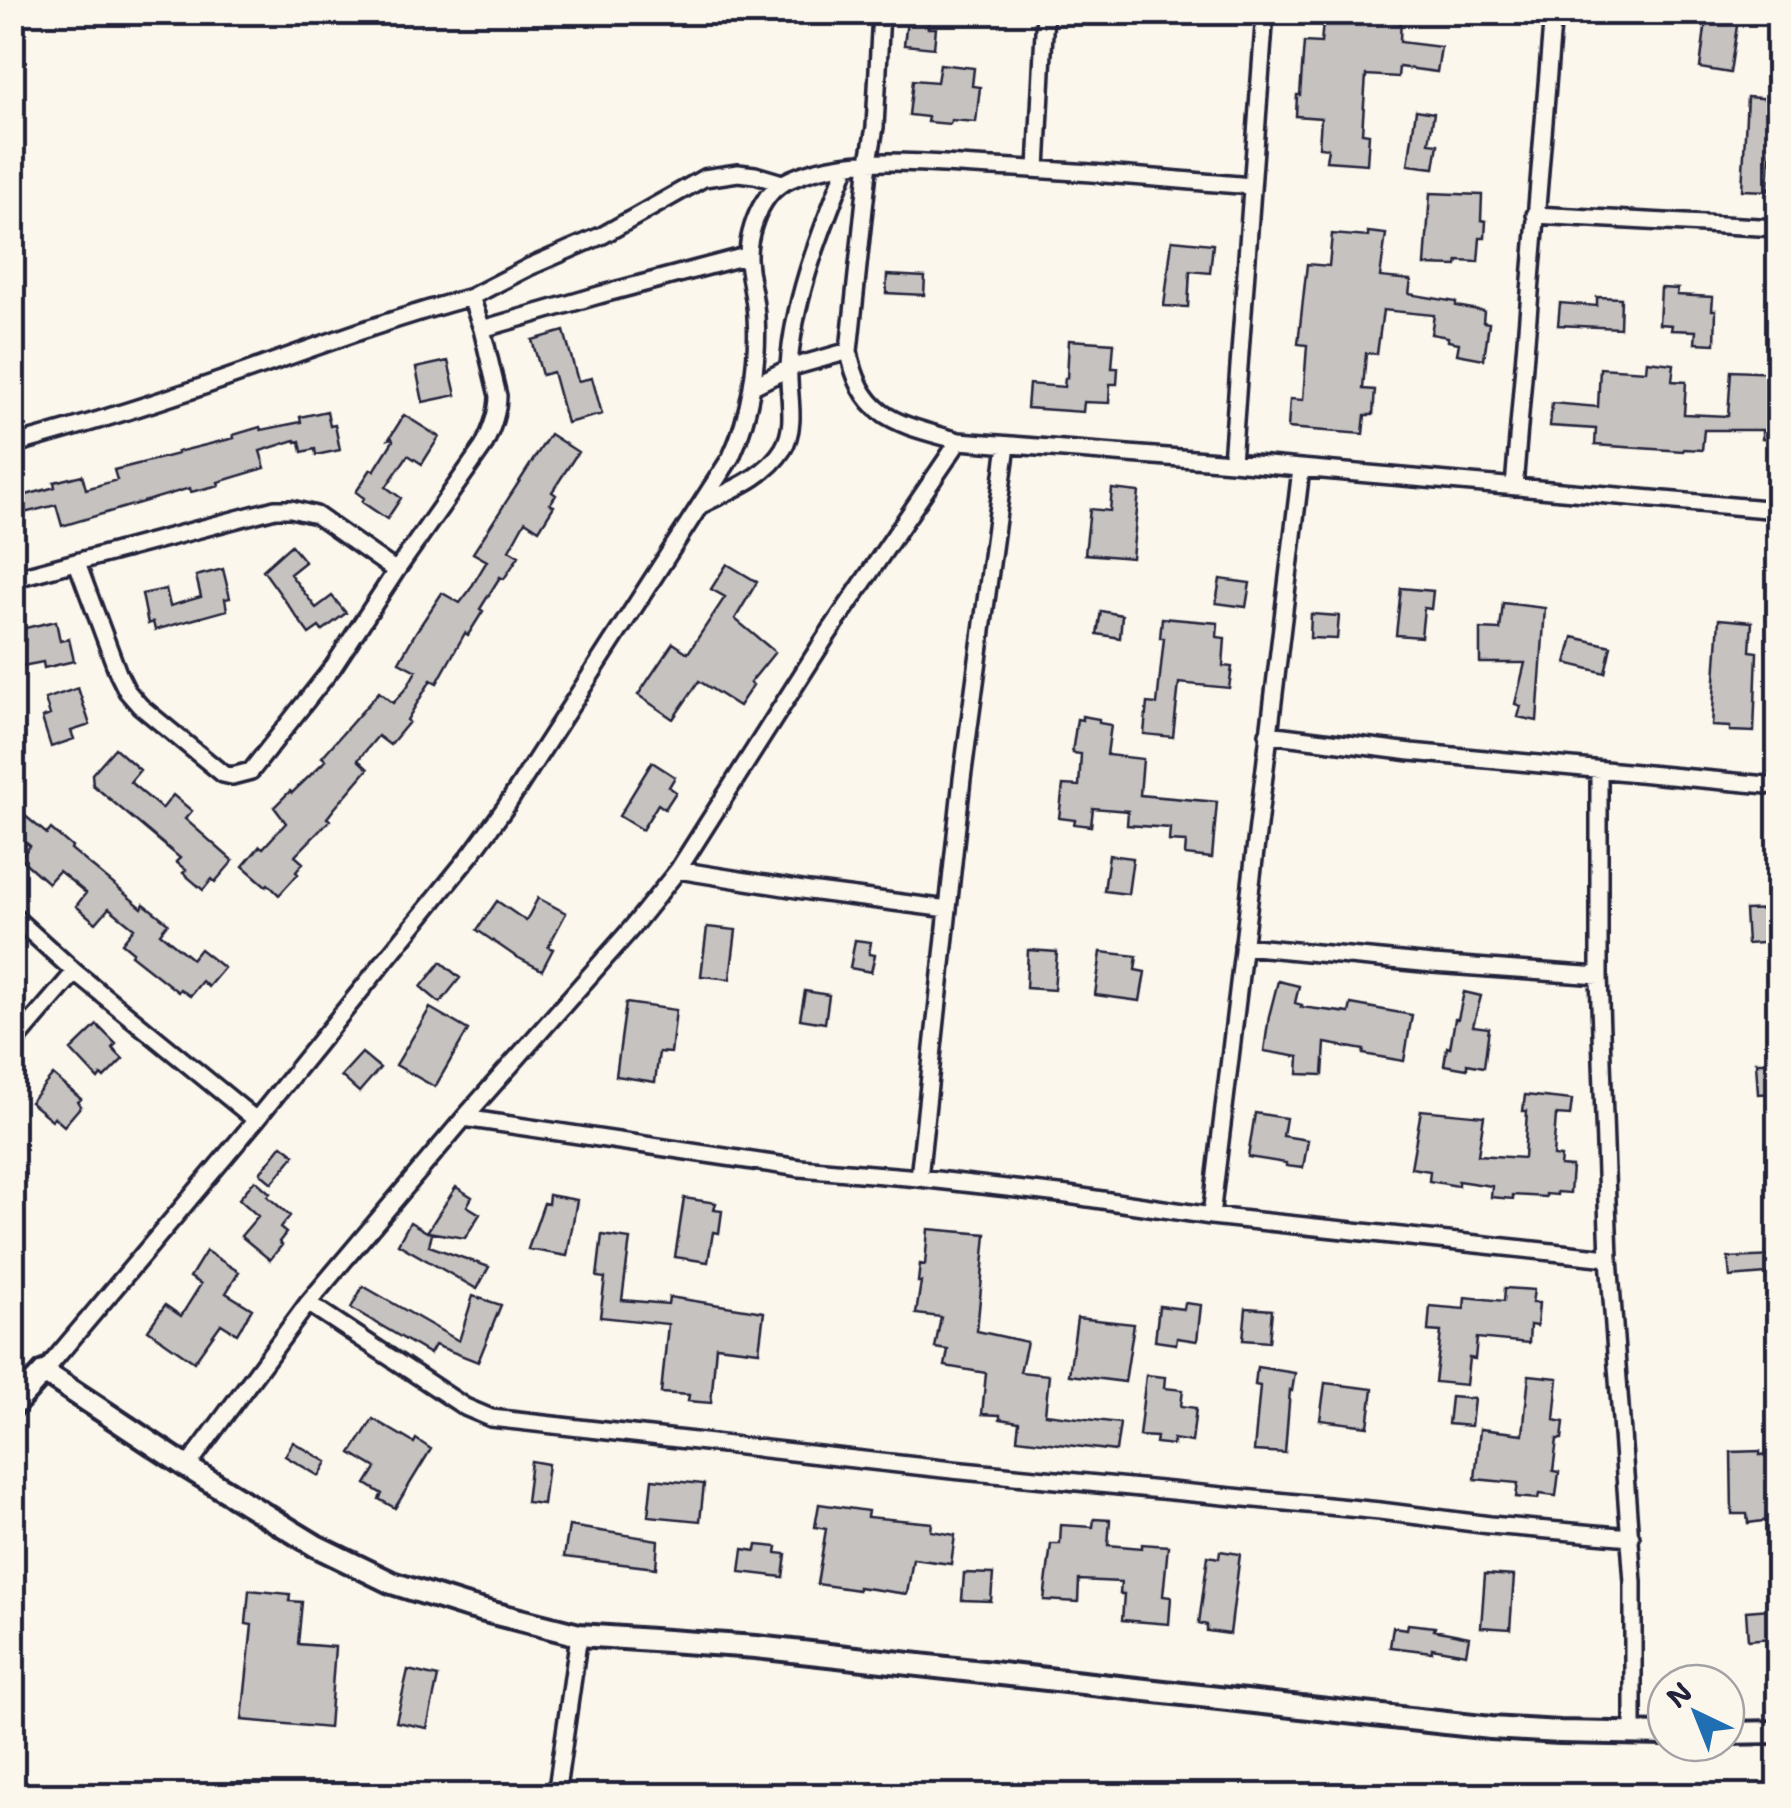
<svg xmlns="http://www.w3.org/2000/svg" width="1791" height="1808" font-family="'Shantell Sans',sans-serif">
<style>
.building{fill:#c6c2c0;stroke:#22223b;stroke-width:2.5}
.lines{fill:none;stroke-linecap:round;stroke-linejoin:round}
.minor-casing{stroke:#22223b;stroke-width:22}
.tertiary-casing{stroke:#22223b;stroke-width:28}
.minor{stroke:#fbf7ec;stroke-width:15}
.tertiary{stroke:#fbf7ec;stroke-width:20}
</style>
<rect width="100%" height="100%" fill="#fbf7ec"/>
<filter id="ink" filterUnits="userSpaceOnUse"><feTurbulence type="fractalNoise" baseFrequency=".01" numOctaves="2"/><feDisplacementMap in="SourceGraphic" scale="20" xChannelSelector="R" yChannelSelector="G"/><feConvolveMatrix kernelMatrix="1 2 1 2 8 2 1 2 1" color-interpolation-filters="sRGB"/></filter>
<g filter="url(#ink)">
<!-- building -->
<path class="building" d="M908,12L930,15L928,28H936L934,48L904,45Z
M1324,12H1401L1400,42L1441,47L1437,72L1399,67L1398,77L1366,75L1362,133L1369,134L1367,164L1326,161L1328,148L1319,147L1321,118L1296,116L1297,95H1300L1304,42L1321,43Z
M1707,12H1739L1730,73L1700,68Z
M940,64L974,68L972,86L980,87L976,122L951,120L950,124L927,122L928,117L909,115L913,80L937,82Z
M1747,97L1773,99L1768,191L1742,190Z
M1416,110L1434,113L1429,143L1438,144L1434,168L1408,165Z
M1430,193L1482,195L1481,220L1486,221L1485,238H1480L1478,262L1458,261L1457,266L1425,265Z
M1368,232L1386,234L1380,277L1411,280L1409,294L1456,302V306L1484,311L1483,322L1489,323L1484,359L1457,354L1459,343L1448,341V337L1431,334L1434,315L1383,310L1377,354L1366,353L1363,389L1375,390L1373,415H1365L1363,434L1288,428L1290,399L1303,400L1307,345L1298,344L1307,264L1329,266L1332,234L1368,237Z
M1172,240L1213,244L1210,273L1190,271L1188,307L1164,306Z
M887,275L925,277L924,295L886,293Z
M1661,288L1678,289L1677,295L1713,297L1712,310H1716L1715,344L1695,343L1696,331L1671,330L1672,325L1659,324Z
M1597,297L1621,298L1620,328L1558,325L1560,303L1597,306Z
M564,331L578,381L592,378L602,414L567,423L553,372L542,375L532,340Z
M1069,340L1114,343L1112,368H1118L1117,384H1110L1109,403L1084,402L1083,412L1027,408L1029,384L1064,387L1065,378H1067Z
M448,361L456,395L423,402L416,368Z
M1647,361L1674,364L1672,381L1686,382L1684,414L1728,416L1731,371L1778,373V440L1762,439V430H1704L1702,450L1684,449L1683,451L1595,445L1596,429L1550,426L1552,403L1598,407L1600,368L1646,371Z
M327,411L330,426L335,425L340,450L316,455L315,449L302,452L300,441L296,442L295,440L260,451L265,468L218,482L219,485L191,492L190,488L62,526L56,505L12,516V499L55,487L54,482L82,475L86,489L117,480L114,470L178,454L177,452L234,438L233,435L260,427L261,430L301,422L300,417Z
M404,415L439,437L422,464L408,455L386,487L401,498L387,519L362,502L364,498L356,492L371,469L374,471L393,441L392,438L389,439Z
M550,434L578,452L552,492L556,495L550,504L554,506L539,530L525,521L509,550L519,556L504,579L500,577L480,609L483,611L468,635L465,633L437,683L431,680L407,720L409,722L390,745L378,736L358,760L368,769L334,809L327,818L330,820L295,856L303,863L296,872L298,874L279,895L268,884L266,886L243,866L260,846L263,848L286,823L274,807L290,791L292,793L326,760L322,757L379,692L393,703L407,687L416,671L399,662L416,632L442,593L460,603L469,591L487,561L473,553Z
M1112,489L1139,492L1132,558L1085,554L1090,509L1110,511Z
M291,545L305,562L290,574L316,608L332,596L346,613L322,631L319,627L309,634L263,570Z
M727,564L757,582L735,619L775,652L750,683L753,685L739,706L699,681L673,719L638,695L673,643L688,653L725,597L711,589Z
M223,569L230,598L225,599L227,610L155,630L153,622L148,624L142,594L166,589L170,606L201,597L196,576Z
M1220,579L1250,583L1246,607L1216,603Z
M1401,588L1433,591L1431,609L1424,608L1421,637L1396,635Z
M1503,603L1545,608L1537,721L1518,717L1521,706L1515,704L1525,663H1480V629L1500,630Z
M1101,611L1122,615L1120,638L1097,634Z
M1311,614L1339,616L1337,639L1310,638Z
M1162,618L1218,623L1217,637L1225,638L1223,666L1232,667L1229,688L1179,683L1173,737L1144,734L1147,703L1157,704L1164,638H1160Z
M1719,619L1752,622L1750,651L1757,652L1754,732L1730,731V727L1712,726Z
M56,621L60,641L69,639L74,661L44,668L43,662L12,668V631Z
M1573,637L1611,646L1605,673L1566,663Z
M78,688L90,725L71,731L74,739L51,747L42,718L50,715L45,699Z
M1082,716L1099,719V723L1111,725L1107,755L1143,759L1140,795L1217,802L1212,858L1185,855L1186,842L1169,841L1170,828L1127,825L1128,811L1093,808L1091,826L1074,824L1075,820L1059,818L1063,785L1079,786L1081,754L1072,753L1077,719L1082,720Z
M115,748L140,770L130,782L162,809L173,795L192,811L185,819L233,861L215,882L212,879L203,890L183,873L186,870L176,862L180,858L93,785L92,774Z
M652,762L675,777L669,787L676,792L665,809L658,804L642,830L619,816Z
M12,805L47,834L51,829L72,847L71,849L142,908L144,904L168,923L160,933L192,959L200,949L224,968L208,987L202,981L190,996L180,989L178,992L131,955L133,952L122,943L134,928L109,908L96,923L76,906L86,893L59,871L48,883L20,858L30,846L12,831Z
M1109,855L1133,858L1128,894L1104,891Z
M538,898L566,913L548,947L553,949L542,970L515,956L477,930L497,901L526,921Z
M1778,909V942L1747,944L1745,910Z
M707,927L736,930L730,979L701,976Z
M855,940L871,942L869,954L875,955L871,972L850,968Z
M1028,950L1057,952L1054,990L1026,988Z
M1101,952L1137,956L1135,970L1145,972L1140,1001L1095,995Z
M441,962L460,978L440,1003L421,987Z
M1278,981L1299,986L1295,1003L1302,1005L1301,1007L1349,1013L1351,1004L1412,1015L1404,1061L1363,1054L1364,1050L1325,1043L1323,1075L1298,1074L1299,1057L1264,1051L1269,1016Z
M805,991L829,995L825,1023L800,1019Z
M1464,992L1481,996L1473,1026L1489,1028L1484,1067L1467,1064V1069L1444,1065L1447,1047L1450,1048L1455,1019H1458Z
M626,1003L676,1010L671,1053L659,1052L655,1082L616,1076Z
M430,1008L468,1030L435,1087L396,1065Z
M97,1025L116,1044L112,1048L123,1059L104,1078L101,1075L98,1079L71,1050Z
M362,1053L380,1068L359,1092L341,1076Z
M1756,1062H1778V1093L1758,1094Z
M53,1075L81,1099L78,1102L81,1106L64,1126L54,1117L52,1120L30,1102Z
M1525,1095L1572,1100L1570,1116L1556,1115L1553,1156L1561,1157L1560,1166L1572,1167L1570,1193L1557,1192V1195L1546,1194V1197L1513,1195V1199L1491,1197L1492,1186L1458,1181V1186L1429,1181L1430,1171L1411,1168L1421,1110L1484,1116L1478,1155L1524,1158L1527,1111H1523Z
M1255,1113L1286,1118L1283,1136L1308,1140L1303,1168L1286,1166V1163L1248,1157Z
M282,1145L295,1155L272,1183L260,1173Z
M255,1180L270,1193L267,1196L290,1216L280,1228L286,1233L279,1242L282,1245L270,1260L241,1236L258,1216L239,1199Z
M456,1187L472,1197L467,1206L480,1214L465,1238L428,1232L432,1234L429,1246L489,1267L477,1289L398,1244L410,1222L427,1232Z
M549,1195L577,1200L567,1256L528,1249L544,1203L548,1204Z
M684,1198L716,1203L714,1210L722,1211L719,1233L713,1232L708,1262L675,1257Z
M928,1229L986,1234L977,1331L1027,1342L1020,1372L1049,1375L1045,1414L1120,1423L1116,1451L1017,1439L1019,1422L1000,1419V1415L982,1414L986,1373L945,1366L948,1350L935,1348L941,1317L916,1314L921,1282H918L920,1264L925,1265Z
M602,1235L630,1239L622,1300L668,1304L669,1297L764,1312L759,1351L716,1346L711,1403L688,1401L689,1395L661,1393L668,1324L600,1317L605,1278L597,1277Z
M206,1251L239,1272L226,1293L252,1309L237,1334L221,1324L194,1362L148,1330L165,1305L181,1316L201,1284L190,1277Z
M1778,1256V1273L1730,1277L1728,1258Z
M363,1286L459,1341L473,1296L501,1305L478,1362L435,1345L430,1354L351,1308Z
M1505,1288L1534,1290L1532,1303H1539L1537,1326L1530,1325L1529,1343L1477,1338L1475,1359L1469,1358L1466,1385L1435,1382L1441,1332L1428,1331L1430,1306L1464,1309L1465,1297L1504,1301Z
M1185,1303L1201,1305L1197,1341L1177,1338L1176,1344L1155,1341L1159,1306L1184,1309Z
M1246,1308L1272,1310L1269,1342L1243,1340Z
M1077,1318L1134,1324L1125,1382L1069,1375Z
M1257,1367L1295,1373L1292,1391L1290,1390L1285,1453L1254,1451L1260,1386L1255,1385Z
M1146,1375L1165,1377L1164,1388L1183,1390L1181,1406L1196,1408L1192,1442L1173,1439V1445L1156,1443L1157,1437L1139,1436Z
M1529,1375L1558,1378L1554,1420L1564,1422L1562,1439H1557L1553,1471L1559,1472L1556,1496L1539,1494L1538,1499L1516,1497L1518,1483L1475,1479L1480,1429L1523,1434Z
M1325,1383L1373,1389L1368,1426L1320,1420Z
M1451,1397L1474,1399L1471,1426L1448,1424Z
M373,1419L414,1443L416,1439L431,1449L395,1508L379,1499L382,1494L366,1484L376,1468L351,1453Z
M293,1442L327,1462L319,1476L285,1456Z
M1760,1451V1455L1778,1453V1519L1748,1523L1747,1514H1732L1731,1452Z
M531,1461L548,1464L543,1504L526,1502Z
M652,1479L704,1484L700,1521L648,1516Z
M819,1504L868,1511L867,1517L932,1523L931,1531L955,1535L951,1564L913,1559L907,1594L858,1587V1590L817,1584L826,1529L815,1527Z
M1094,1519L1110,1520L1108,1545L1142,1548V1544L1168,1546L1163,1596L1171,1597L1169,1624L1122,1620L1124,1594H1120L1121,1582L1079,1580L1078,1602L1044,1600L1051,1544H1060L1061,1525L1093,1527Z
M569,1526L658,1540L656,1568L564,1557Z
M757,1545L777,1547L776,1553L786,1554L783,1577L740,1572L743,1549L756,1551Z
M1220,1551L1240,1554L1230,1634L1207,1631V1625L1199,1623L1208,1556L1219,1558Z
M964,1573L993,1574L991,1601L962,1600Z
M1485,1574L1514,1576L1510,1629L1481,1627Z
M249,1590L290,1594L289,1601L302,1602L298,1644L335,1647L329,1728L242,1720L252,1625L246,1624Z
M1770,1609L1771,1638L1748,1640L1746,1611Z
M1408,1624L1435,1627L1434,1630L1469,1637L1466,1654L1432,1648V1652L1390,1647L1393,1627L1407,1629Z
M408,1670L438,1677L427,1728L396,1722Z"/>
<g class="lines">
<!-- minor casing -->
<g class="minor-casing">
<path id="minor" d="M881,12L875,127L869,161L849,351C861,420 900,424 959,441L1232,462L1778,510
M1037,169L1045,12
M1535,215L1778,228
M471,297L529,267L603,235L704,178L738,173L755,175L782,183
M482,329L599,295L746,256
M753,386L789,368L849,351
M12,445C93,423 174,397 253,369C326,343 397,317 471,297L482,329L498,396C498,414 491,431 483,447L396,571L333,667L251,771L232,776L223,774L140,706L127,691L118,673L77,563
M1232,462L1265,12
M1514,487L1553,12
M701,505C730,490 765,478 783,449C798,424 787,393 789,366C794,295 822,230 847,165
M12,579L275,509H291L316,515L396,571
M1268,734L1411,752L1778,786
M1599,770V976L1609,1258L1633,1582V1735
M678,870L809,891L948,909
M12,915L75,972L256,1120
M1243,946L1433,964L1599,976
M12,1045L75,972
M464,1118L800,1168L919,1178L1068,1195L1211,1216L1609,1258
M919,1178L962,779L1007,445
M1211,1216L1301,469
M308,1303L465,1407L491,1418L952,1470L1380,1511L1490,1525L1631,1537
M44,1372L256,1120L472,853L505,808L731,457C750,416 759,361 756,316C754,281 741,263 753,226C758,210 768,191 783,183C843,151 928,164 994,167C1080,171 1166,179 1252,186
M187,1467L308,1303L464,1118L630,930L678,870L824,640L959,441
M556,1796L579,1635"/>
</g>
<!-- tertiary casing -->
<g class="tertiary-casing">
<path id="tertiary" d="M12,1407L44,1372L187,1467L316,1546L392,1583L465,1606L579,1635L756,1647L1491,1728L1560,1732L1666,1734
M1726,1733L1778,1732"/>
</g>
<!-- minor -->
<use href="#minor" class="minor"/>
<!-- tertiary -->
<use href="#tertiary" class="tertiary"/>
</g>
</g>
<!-- margin -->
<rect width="1791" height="1808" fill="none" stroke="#fbf7ec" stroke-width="50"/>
<rect x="25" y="25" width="1741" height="1758" fill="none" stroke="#22223b" stroke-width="4" filter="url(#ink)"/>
<!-- north arrow -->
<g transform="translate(1696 1713) rotate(317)"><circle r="48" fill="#fbf7ec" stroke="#a4a2a5" stroke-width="2.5"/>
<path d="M0-8L18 38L0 25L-18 38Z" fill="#1f6fb2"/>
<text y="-15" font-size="28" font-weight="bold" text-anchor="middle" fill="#22223b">N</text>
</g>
</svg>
